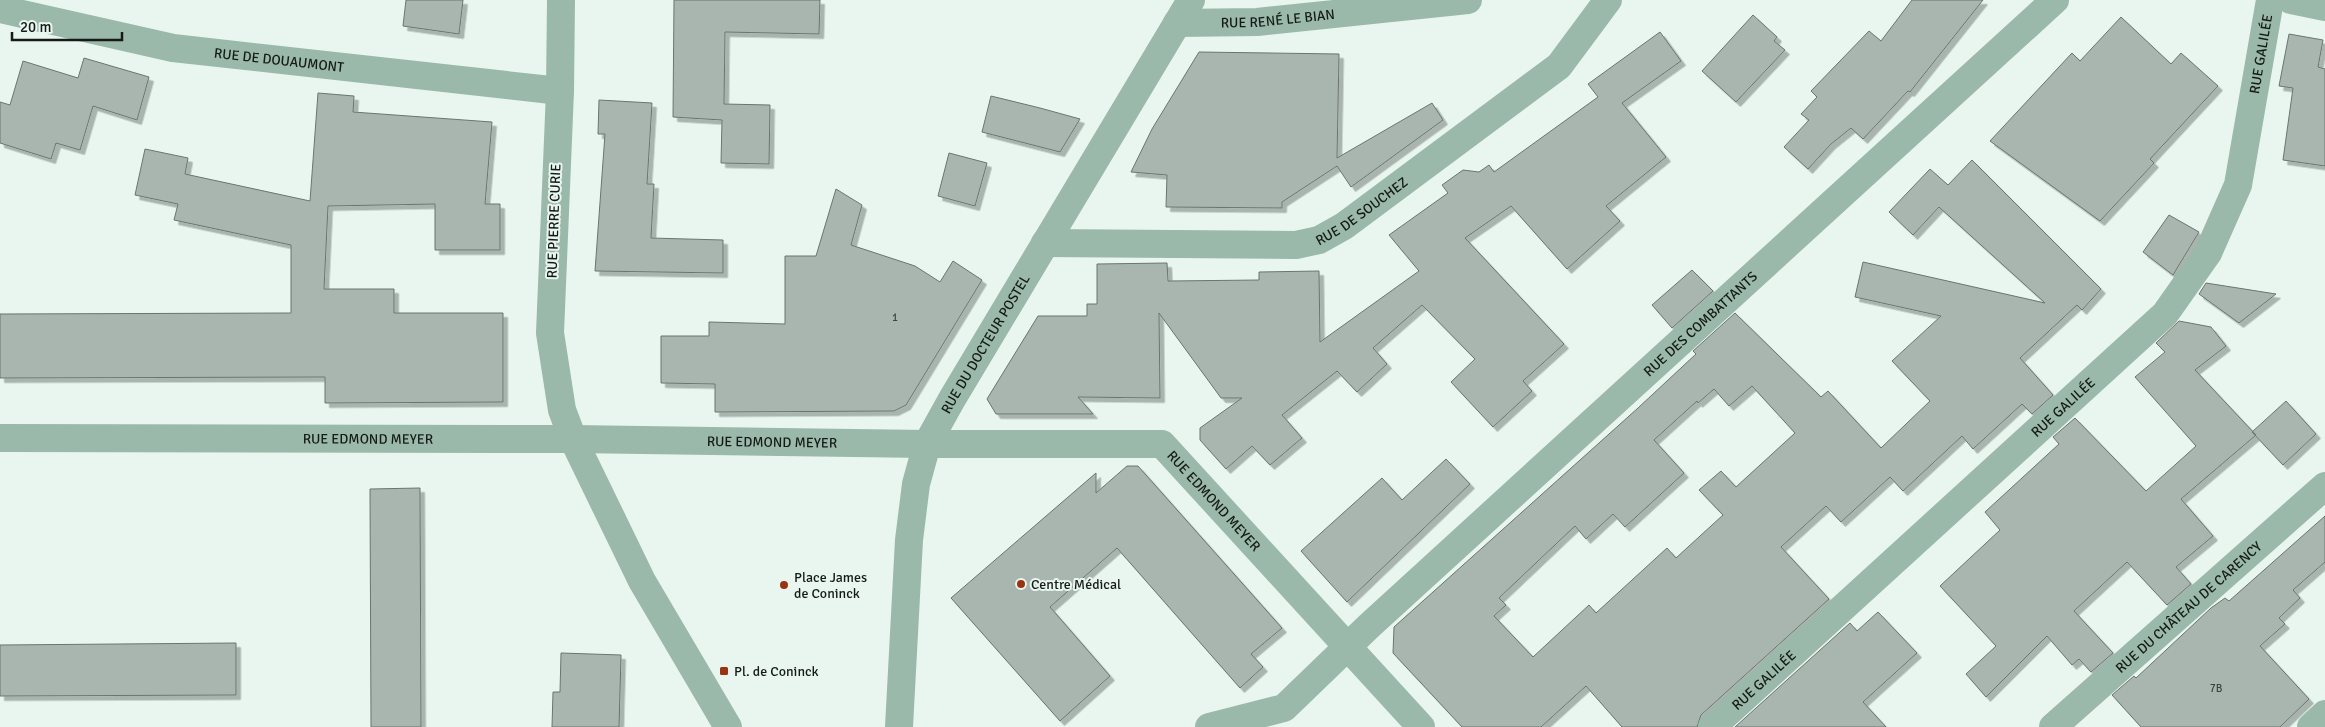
<svg xmlns="http://www.w3.org/2000/svg" width="2325" height="727" font-family="Signika,sans-serif">
<style>
.building{fill:#a9b6b0;stroke:#69756f;fill-rule:evenodd;filter:url(#shadow)}
.lines{fill:none;stroke-linecap:round;stroke-linejoin:round}
.minor{stroke:#9ab9aa;stroke-width:28}
.poi-dot{fill:#9a3311;stroke:#e8f6ef;stroke-width:2}
.labels{text-anchor:middle;dominant-baseline:central;stroke-width:4;stroke-linejoin:round;paint-order:stroke}
.number-label{font-size:11px;fill:#3a413e}
.street-label{font-size:14px;fill:#151a18;stroke:#e8f6ef}
.poi-label{font-size:14px;fill:#151a18;stroke:#e8f6ef;text-anchor:start}
</style>
<defs>
<filter id="shadow"><feDropShadow dx="4.5" dy="4.5" stdDeviation="0" flood-color="#0004"/></filter>
</defs>
<rect width="100%" height="100%" fill="#e8f6ef"/>
<!-- building -->
<path class="building" d="M406,0H463L459,34L403,26Z
M674,0H820L819,34L725,32L724,104L770,105L769,164L721,163L722,120L673,117Z
M1912,0H1983L1910,92L1908,91L1863,139L1851,128L1831,144L1808,169L1784,147L1809,120L1801,114L1817,97L1811,91L1869,31L1881,41Z
M1753,15L1777,37L1774,41L1785,50L1736,102L1702,71Z
M2121,17L2171,64L2181,53L2218,86L2150,159L2154,163L2100,221L1990,141L2072,53L2080,61Z
M1660,32L1681,61L1622,103L1666,157L1606,206L1620,221L1567,269L1511,206L1465,238L1564,344L1523,381L1532,391L1493,427L1451,382L1475,359L1422,305L1373,348L1387,364L1357,392L1337,371L1282,415L1302,438L1270,465L1252,446L1226,469L1200,440V428L1242,398H1221L1159,313L1160,398L1078,397L1093,414H996L987,399L1038,316H1087V304H1097V264L1167,263L1168,281L1259,280V272L1319,271L1320,342L1419,271L1389,235L1448,193L1442,185L1463,170L1479,172L1489,165L1494,172L1598,97L1588,84Z
M2289,34L2323,40L2318,67L2325,69V166L2283,160L2293,88L2279,86Z
M1199,52L1339,54L1337,158L1432,103L1443,120L1351,187L1337,166L1282,202V208L1166,207L1167,175L1131,172L1152,129Z
M84,58L149,77L137,120L93,106L80,150L56,143L51,159L0,143V102L10,105L23,61L78,78Z
M318,93L354,96L353,112L492,122L485,204H500V250H435V204L328,206L324,289H394V313H503V402L325,403V377L0,378V314L291,313V245L174,220L178,204L135,195L145,149L188,158L185,174L310,201Z
M991,96L1040,108L1080,119L1060,152L982,132Z
M599,100L652,103L647,184H654L651,238L723,240V273L595,271L605,134H598Z
M949,153L987,163L975,206L938,196Z
M1972,160L2101,289L2082,310L2077,305L2020,358L2053,395L2032,414L2022,404L1973,449L1962,436L1903,491L1890,477L1841,522L1826,506L1781,547L1829,599L1701,715L1697,727H1622L1586,686L1541,727H1462L1393,653L1394,627L1638,408L1696,354L1693,351L1735,313L1821,397L1828,391L1881,448L1930,401L1892,361L1941,316L1855,297L1863,262L2045,303L1939,207L1913,235L1889,212L1930,169L1948,185ZM1752,386L1795,433L1736,487L1721,471L1699,490L1723,515L1676,558L1667,548L1596,613L1589,605L1533,657L1494,616L1506,605L1499,598L1575,526L1586,539L1613,514L1625,527L1684,473L1654,440L1697,401L1698,403L1714,389L1729,406Z
M836,189L862,205L851,245L915,266L940,282L953,261L982,280L906,405L894,411L715,412V384L661,383V336H709V322L785,324V256H816Z
M2169,215L2199,232L2173,275L2143,252Z
M1692,270L1713,291L1672,328L1652,305Z
M2206,283L2276,294L2239,323L2199,294Z
M2179,321L2211,327L2226,346L2195,370L2256,435L2181,499L2213,536L2176,567L2191,584L2167,605L2127,562L2074,611L2113,653L2091,672L2079,659L2072,665L2047,636L1986,697L1966,674L1996,646L1940,586L2000,530L1985,512L2059,444L2053,437L2075,418L2146,491L2196,446L2135,377L2165,352L2156,343Z
M2286,401L2316,434L2283,465L2252,432Z
M1446,459L1470,484L1347,602L1301,551L1382,478L1402,500Z
M1127,466H1138L1282,628L1251,654L1263,667L1240,688L1117,548L1050,607L1110,676L1060,721L951,598L1096,473V493Z
M420,488L421,727H371L370,489Z
M2325,516V562L2293,590L2300,598L2279,618L2285,624L2260,646L2309,699L2280,727H2141L2112,695L2134,676L2136,678L2211,608L2225,598L2229,601Z
M1878,612L1917,653L1863,702L1886,727H1735L1850,623L1857,631Z
M236,643V695L0,696V645Z
M561,653L621,655L619,727H552L553,692H560Z"/>
<g class="lines">
<!-- minor -->
<g class="minor">
<path d="M561,0L560,91L550,333L562,410L573,439L642,581L728,727"/>
<path d="M2291,0L2325,7"/>
<path id="s1" d="M0,9L173,48L560,91"/>
<path id="s2" d="M1177,23L1257,22L1468,0"/>
<path id="s3" d="M1045,243L1296,245L1319,240L1344,226L1559,66L1608,0"/>
<path id="s4" d="M0,438L573,439L927,444H1162L1421,727"/>
<path id="s5" d="M899,727L909,540L916,484L927,444L952,399L1191,0"/>
<path id="s6" d="M1209,727L1284,708L1369,626L2055,0"/>
<path id="s7" d="M1712,727L2165,314L2208,253L2238,185L2270,0"/>
<path id="s8" d="M2053,727L2325,486"/>
<path d="M2311,727L2325,714"/>
</g>
</g>
<!-- markers -->
<g class="poi-dot">
<circle cx="1021" cy="584" r="5"/>
<circle cx="784" cy="585" r="5"/>
<rect x="719" y="666" width="10" height="10" rx="2.5"/>
</g>
<g class="labels">
<!-- number labels -->
<g class="number-label">
<text x="895" y="317">1</text>
<text x="2216" y="688">7B</text>
</g>
<!-- street labels -->
<g class="street-label">
<text stroke="none"><textPath href="#s2" startOffset="101">RUE RENÉ LE BIAN</textPath></text>
<text stroke="none"><textPath href="#s7" startOffset="895">RUE GALILÉE</textPath></text>
<text stroke="none"><textPath href="#s1" startOffset="284">RUE DE DOUAUMONT</textPath></text>
<text stroke="none"><textPath href="#s3" startOffset="326">RUE DE SOUCHEZ</textPath></text>
<text transform="translate(554 221) rotate(-88)">RUE PIERRE CURIE</text>
<text stroke="none"><textPath href="#s6" startOffset="644">RUE DES COMBATTANTS</textPath></text>
<text stroke="none"><textPath href="#s5" startOffset="401">RUE DU DOCTEUR POSTEL</textPath></text>
<text stroke="none"><textPath href="#s7" startOffset="475">RUE GALILÉE</textPath></text>
<text stroke="none"><textPath href="#s4" startOffset="368">RUE EDMOND MEYER</textPath></text>
<text stroke="none"><textPath href="#s4" startOffset="772">RUE EDMOND MEYER</textPath></text>
<text stroke="none"><textPath href="#s4" startOffset="1239">RUE EDMOND MEYER</textPath></text>
<text stroke="none"><textPath href="#s8" startOffset="181">RUE DU CHÂTEAU DE CARENCY</textPath></text>
<text stroke="none"><textPath href="#s7" startOffset="70">RUE GALILÉE</textPath></text>
</g>
<!-- poi labels -->
<g class="poi-label">
<text x="794" y="577">Place James<tspan x="794" dy="16">de Coninck</tspan></text>
<text x="1031" y="584">Centre Médical</text>
<text x="734" y="671">Pl. de Coninck</text>
</g>
</g>
<!-- scale -->
<path d="M12 32v8h110v-8" fill="none" stroke="#151a18" stroke-width="2.5"/>
<text x="20" y="32" font-size="15" fill="#151a18" stroke="#e8f6ef" stroke-width="4" paint-order="stroke">20 m</text>
</svg>
